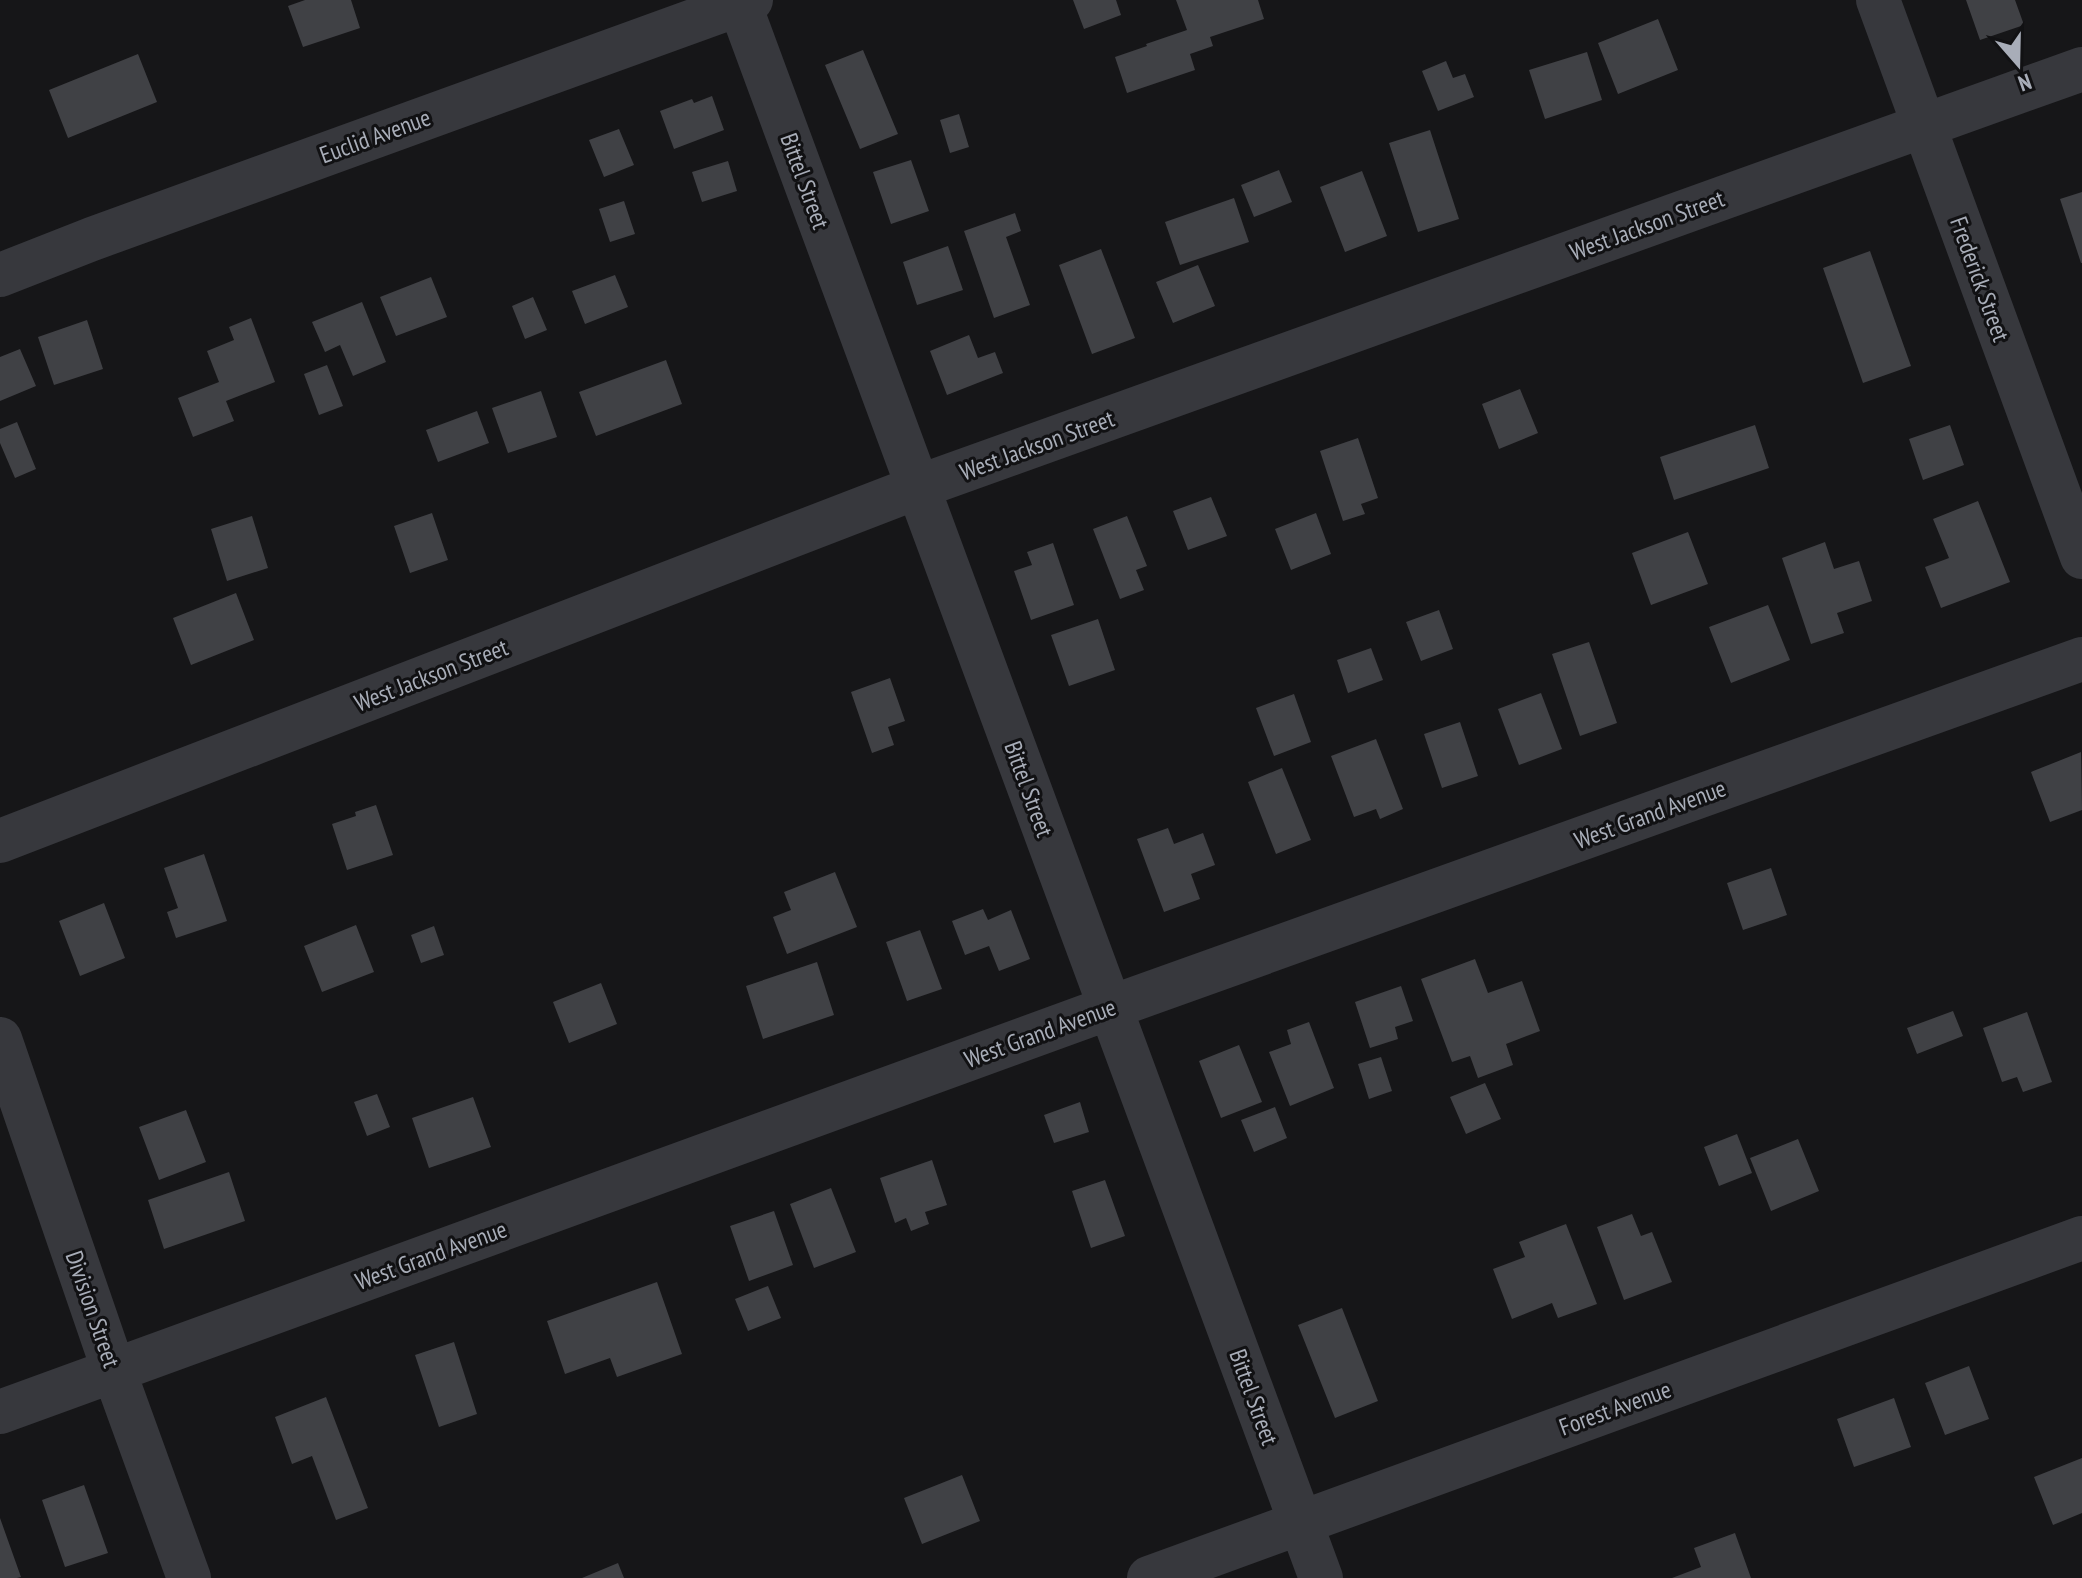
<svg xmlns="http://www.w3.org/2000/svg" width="2082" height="1578" font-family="'PT Sans Narrow',sans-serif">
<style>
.building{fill:#404145}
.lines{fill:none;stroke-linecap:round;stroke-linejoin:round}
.minor{stroke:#37383d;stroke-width:44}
.labels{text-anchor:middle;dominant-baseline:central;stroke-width:6;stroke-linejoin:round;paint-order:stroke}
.street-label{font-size:24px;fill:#a8adb8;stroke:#111113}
</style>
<rect width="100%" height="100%" fill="#161618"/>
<!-- building -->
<path class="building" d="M305,0H351L360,28L303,47L288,6Z
M1073,0H1116L1121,15L1084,29Z
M1176,0H1258L1264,19L1210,37L1213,46L1190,54L1195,70L1127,93L1115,57L1147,46L1146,44L1187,30Z
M1966,0H2015L2024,25L1980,40Z
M1658,19L1678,70L1618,94L1598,43Z
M863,50L898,134L860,149L825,65Z
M1587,52L1602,100L1545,119L1529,70Z
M138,54L157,102L68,138L49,90Z
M1446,61L1453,78L1465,74L1474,97L1438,111L1422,71Z
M712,96L724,130L674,149L660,111L692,99L694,103Z
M959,114L969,147L950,153L940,120Z
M619,129L634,165L604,177L589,140Z
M1430,130L1459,219L1418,232L1389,143Z
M911,160L929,211L891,224L873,172Z
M728,161L737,191L702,202L692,172Z
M1279,170L1292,202L1254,217L1241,185Z
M1362,171L1387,236L1345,252L1320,187Z
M2082,192V263H2081L2060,199Z
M1234,198L1249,242L1180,265L1165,222Z
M624,201L635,234L610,242L599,209Z
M1015,213L1021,231L1006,237L1030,305L994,318L964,231Z
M948,246L963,290L917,305L903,262Z
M1101,249L1135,338L1092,354L1059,265Z
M1870,251L1911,366L1863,383L1823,268Z
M1198,265L1215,306L1173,323L1156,282Z
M615,275L628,307L585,324L572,291Z
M431,277L447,317L396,336L380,297Z
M533,297L547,330L525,339L512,306Z
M362,302L386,362L353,376L340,345L325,352L312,322Z
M251,318L275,382L226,401L234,421L193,437L178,398L219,382L207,351L234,340L229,327Z
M87,320L103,369L54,385L38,337Z
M969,335L978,358L995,352L1003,373L947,395L930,351Z
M20,349L36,386L0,401V357Z
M666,360L682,404L596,436L579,392Z
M327,365L343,406L319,415L304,374Z
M1520,389L1538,433L1499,449L1482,404Z
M541,391L557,437L508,453L492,408Z
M477,411L489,443L438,462L426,430Z
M17,422L36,469L15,478L0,443V429Z
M1755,425L1769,468L1674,500L1660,457Z
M1950,425L1964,465L1923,480L1909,439Z
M1358,438L1378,498L1361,504L1365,514L1343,521L1320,451Z
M1211,497L1227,536L1188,550L1173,511Z
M1978,501L2010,582L1941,608L1925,567L1949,558L1933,519Z
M432,513L448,560L410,573L394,526Z
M1316,513L1331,554L1291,570L1275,529Z
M252,516L268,568L227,581L211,529Z
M1127,516L1147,566L1136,570L1144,590L1120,599L1093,529Z
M1688,532L1708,584L1651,605L1632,553Z
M1825,542L1834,569L1859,561L1872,601L1837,613L1844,633L1811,644L1782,558Z
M1053,543L1074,605L1031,620L1014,571L1032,565L1027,552Z
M236,593L254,640L191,665L173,618Z
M1768,605L1790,660L1731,683L1709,627Z
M1439,610L1453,649L1421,661L1406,622Z
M1098,619L1115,670L1069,686L1051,635Z
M1589,642L1617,723L1580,736L1552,654Z
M1371,648L1383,680L1348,693L1337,660Z
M890,678L905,721L888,727L894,745L872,753L851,692Z
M1541,693L1562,749L1519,765L1498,709Z
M1294,694L1311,742L1274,756L1256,708Z
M1460,722L1478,776L1442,788L1424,734Z
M1376,739L1403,809L1380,819L1376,809L1354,817L1331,756Z
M2081,752L2082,810L2050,822L2031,772Z
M1282,768L1311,840L1276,854L1248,782Z
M376,805L393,855L347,870L332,824L356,816L355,812Z
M1168,828L1174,844L1203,833L1215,865L1191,874L1200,899L1164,912L1137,839Z
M204,854L227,921L176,938L167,912L178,908L164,868Z
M1771,868L1787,915L1743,930L1727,883Z
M835,872L857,927L787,954L773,917L791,910L784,892Z
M104,903L125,958L80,976L59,921Z
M983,909L988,920L1011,910L1030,959L999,971L989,946L965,955L952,921Z
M356,925L374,972L322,992L304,946Z
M434,926L444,955L421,963L411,935Z
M920,930L942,989L907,1001L886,942Z
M1475,959L1488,993L1522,981L1540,1031L1506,1044L1513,1065L1478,1078L1470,1056L1452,1062L1421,979Z
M817,962L834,1015L763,1039L746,986Z
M601,983L617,1024L569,1043L553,1002Z
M1401,986L1413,1021L1395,1027L1398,1039L1370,1048L1355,1002Z
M1953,1011L1963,1036L1917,1054L1907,1028Z
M2027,1012L2052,1082L2023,1092L2017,1077L2002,1082L1983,1028Z
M1309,1022L1334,1088L1290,1106L1269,1052L1291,1044L1287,1030Z
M1239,1045L1262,1102L1221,1118L1199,1061Z
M1381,1057L1392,1091L1369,1099L1358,1064Z
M1485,1083L1501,1119L1466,1134L1450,1097Z
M377,1094L390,1127L367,1136L354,1102Z
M473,1097L491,1147L429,1168L412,1118Z
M1080,1102L1089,1132L1054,1143L1044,1115Z
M1275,1107L1287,1138L1254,1152L1241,1120Z
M186,1110L206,1162L159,1180L139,1127Z
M1737,1134L1752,1173L1719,1186L1704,1147Z
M1798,1139L1819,1191L1771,1211L1750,1158Z
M932,1160L947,1205L925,1212L929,1224L911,1231L906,1218L895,1223L880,1178Z
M229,1172L245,1221L164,1249L148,1200Z
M1105,1180L1125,1236L1091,1248L1072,1191Z
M831,1188L856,1252L814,1268L790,1204Z
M774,1211L793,1265L749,1281L730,1226Z
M1632,1214L1641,1236L1652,1232L1672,1282L1624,1300L1597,1227Z
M1566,1224L1597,1304L1558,1318L1552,1303L1512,1319L1493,1269L1525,1257L1519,1242Z
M657,1282L682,1354L617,1377L610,1358L565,1374L547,1321Z
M768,1286L781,1318L748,1331L735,1299Z
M1342,1308L1378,1401L1335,1418L1298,1325Z
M454,1342L477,1414L439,1427L415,1355Z
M1969,1366L1989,1419L1945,1435L1925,1383Z
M326,1397L368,1508L336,1520L312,1456L292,1464L275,1417Z
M1894,1398L1911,1447L1854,1467L1837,1419Z
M2082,1458V1513L2053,1525L2034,1477Z
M962,1475L980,1521L922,1544L904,1498Z
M84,1485L108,1553L65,1567L42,1500Z
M0,1518L21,1577L17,1578H0Z
M1735,1533L1751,1578H1672L1701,1567L1694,1548Z
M618,1563L624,1578H582Z"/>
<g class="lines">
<!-- minor -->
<path class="minor" d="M738,0L1321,1578
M1878,0L2082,557
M0,275L92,239L751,0
M0,841L918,487L2082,69
M0,1039L114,1371L189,1578
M0,1412L1109,1008L2082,659
M1149,1578L2082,1238"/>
</g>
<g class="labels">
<!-- street labels -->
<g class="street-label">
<text transform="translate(375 136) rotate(-20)">Euclid Avenue</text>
<text transform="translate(805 181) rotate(70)">Bittel Street</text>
<text transform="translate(1647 225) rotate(-20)">West Jackson Street</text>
<text transform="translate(1980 279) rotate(70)">Frederick Street</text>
<text transform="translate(1037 445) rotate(-20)">West Jackson Street</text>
<text transform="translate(431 675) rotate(-21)">West Jackson Street</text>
<text transform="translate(1029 789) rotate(70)">Bittel Street</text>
<text transform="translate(1650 814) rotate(-20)">West Grand Avenue</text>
<text transform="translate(1040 1033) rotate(-20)">West Grand Avenue</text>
<text transform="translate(431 1255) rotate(-20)">West Grand Avenue</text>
<text transform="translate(93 1309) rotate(71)">Division Street</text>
<text transform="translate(1254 1397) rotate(70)">Bittel Street</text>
<text transform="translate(1615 1408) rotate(-20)">Forest Avenue</text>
</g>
</g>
<!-- north arrow -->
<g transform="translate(2018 64) rotate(160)" stroke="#111113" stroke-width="6" paint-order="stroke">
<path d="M0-6L14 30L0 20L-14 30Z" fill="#a8adb8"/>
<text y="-12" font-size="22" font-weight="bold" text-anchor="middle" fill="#a8adb8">N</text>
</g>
</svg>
